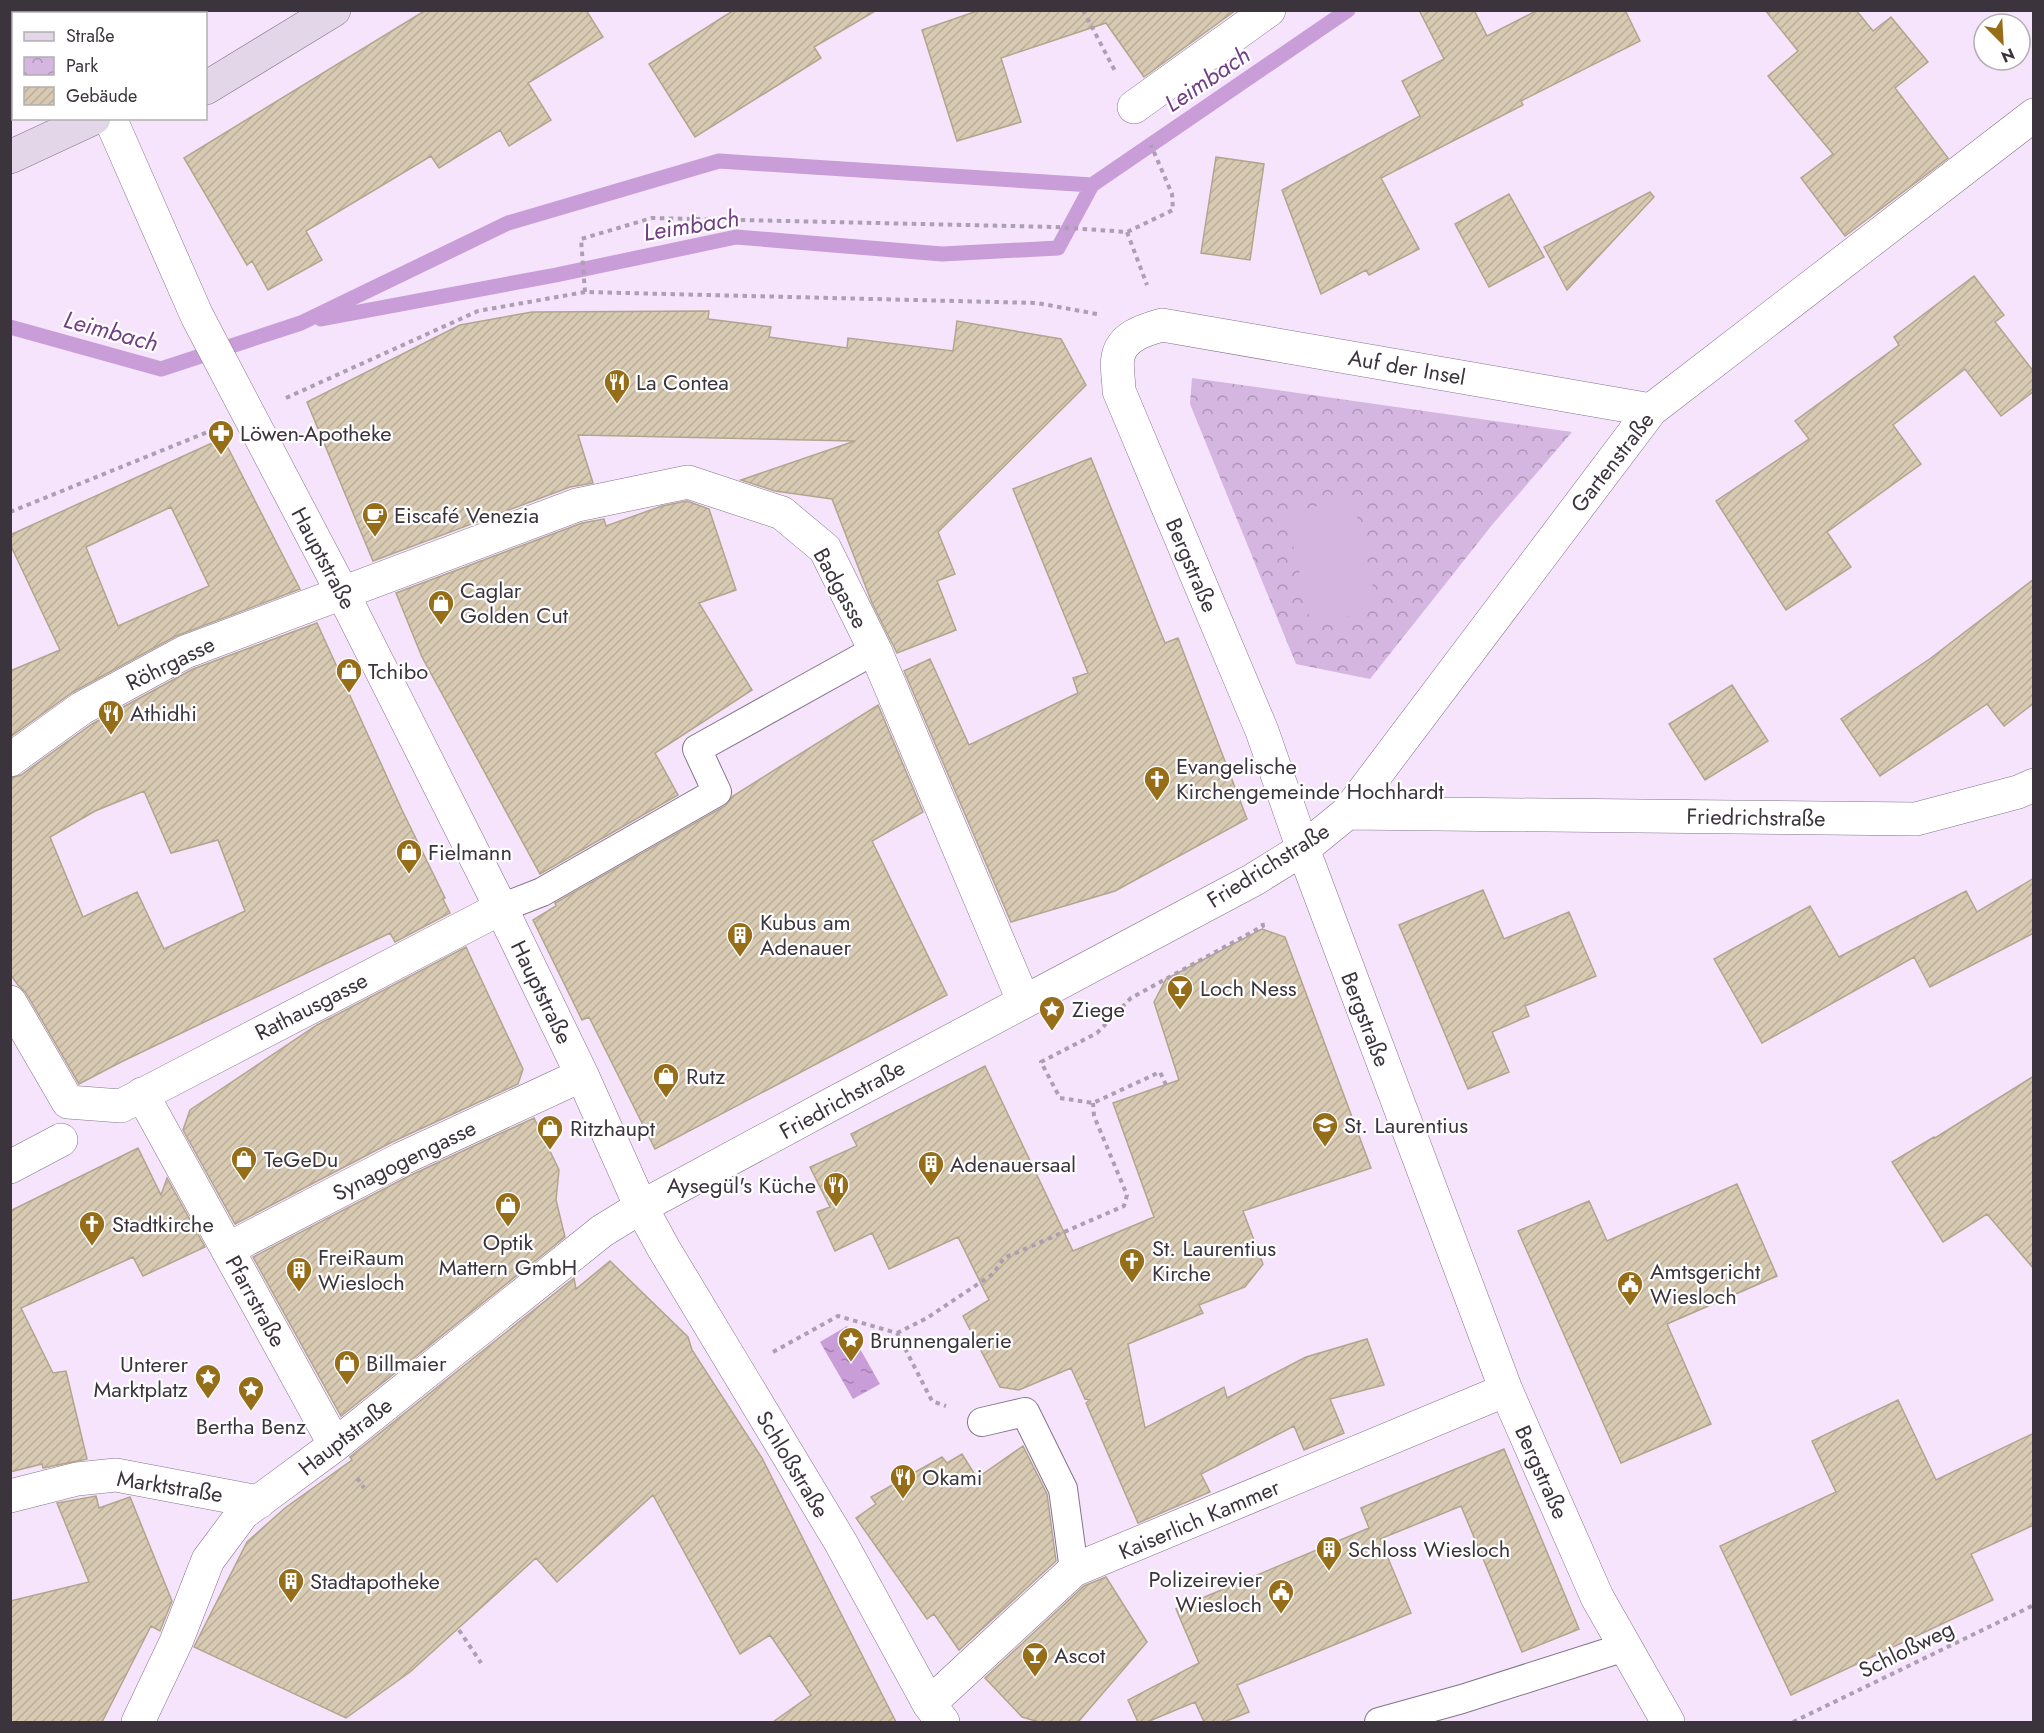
<svg xmlns="http://www.w3.org/2000/svg" width="2044" height="1733" font-family="Jost,sans-serif">
<style>
.park{fill:url(#park-crowns)}
.garden{fill:#d4b6e0}
.water{fill:url(#water-ripples)}
.lines{fill:none;stroke-linecap:round;stroke-linejoin:round}
.stream{stroke:#c89dd8;stroke-width:15}
.building{fill:url(#building-hatch);stroke:#b3a58d;stroke-width:1.5;fill-rule:evenodd}
.lane-casing{stroke:#847489;stroke-width:30}
.street-casing{stroke:#847489;stroke-width:34}
.secondary-casing{stroke:#847489;stroke-width:34}
.path{stroke:#ac9fb1;stroke-width:4;stroke-dasharray:4.5 4.5;stroke-linecap:butt}
.lane{stroke:#fff;stroke-width:28}
.street{stroke:#fff;stroke-width:33}
.secondary{stroke:#e4d6e9;stroke-width:33}
.labels{text-anchor:middle;dominant-baseline:central;stroke-width:4.5;stroke-linejoin:round;paint-order:stroke}
.street-label{font-size:22px;fill:#3b343d;stroke:#fff}
.poi-label{font-size:22px;fill:#3b343d;stroke:#fff;text-anchor:start}
.water-label{font-size:24px;font-style:italic;fill:#723e85;stroke:#fff}
</style>
<defs>
<pattern id="park-crowns" width="20" height="18" patternUnits="userSpaceOnUse" patternTransform="scale(1.5)"><rect width="20" height="18" fill="#d4b6e0"/><path d="M2 6a3 3 0 1 1 6 0M12 15a3 3 0 1 1 6 0" fill="none" stroke="#ad95b7"/></pattern>
<pattern id="water-ripples" width="26" height="14" patternUnits="userSpaceOnUse" patternTransform="scale(1.5)"><rect width="26" height="14" fill="#c89dd8"/><path d="M2 4q2-2 4 0t4 0M15 11q2-2 4 0t4 0" fill="none" stroke="#a481b0"/></pattern>
<pattern id="building-hatch" width="6" height="6" patternUnits="userSpaceOnUse" patternTransform="scale(1.5)"><rect width="6" height="6" fill="#d8cab2"/><path d="M-1 1l2-2M0 6l6-6M5 7l2-2" fill="none" stroke="#baae9a"/></pattern>
</defs>
<rect width="100%" height="100%" fill="#f5e4fc"/>
<!-- park -->
<path class="park" d="M1192,378L1572,432L1492,525L1370,679L1296,664L1190,404Z"/>
<!-- garden -->
<path class="garden" d="M1353,498L1378,609L1311,625L1286,513Z"/>
<!-- water -->
<path class="water" d="M847,1326L880,1384L853,1399L820,1342Z"/>
<g class="lines">
<!-- stream -->
<path class="stream" d="M321,319L556,275L736,237L942,254L1058,248L1092,185
M10,327L161,369L301,323L508,223L719,161L1092,185L1348,10"/>
</g>
<!-- building -->
<path class="building" d="M426,10H586L603,37L528,83L551,120L509,146L500,130L439,168L431,156L306,231L322,260L268,290L252,261L247,265L184,158Z
M734,10H877L814,47L821,58L695,137L649,64Z
M980,10H1236L1144,77L1106,23L1001,58L1021,122L957,141L922,30Z
M1419,10H1474L1487,36L1538,10H1625L1640,41L1521,101L1523,105L1381,178L1419,249L1369,275L1366,270L1321,294L1282,190L1420,116L1402,81L1444,59Z
M1765,10H1856L1873,31L1891,17L1928,62L1895,88L1948,158L1845,236L1801,178L1833,154L1768,76L1798,51Z
M1216,157L1264,164L1250,260L1201,253Z
M1650,192L1654,197L1567,290L1544,247Z
M1509,194L1544,257L1489,287L1455,224Z
M1974,276L2004,315L1995,322L2034,372V391L2001,416L1965,369L1893,425L1921,464L1827,532L1851,567L1786,610L1716,501L1809,439L1795,421L1899,345L1894,337Z
M709,311L708,319L771,327L769,337L847,348L848,338L953,351L957,321L1061,339L1086,385L938,532L955,574L937,581L956,630L897,653L872,603L832,499L775,491L741,480L855,441L578,435L593,483L570,487L373,561L307,402L460,325L532,312Z
M223,438L300,589L176,636L73,692L10,737V671L60,650L10,544V535ZM171,507L209,586L118,626L86,547Z
M1091,458L1165,643L1178,638L1247,819L1115,891L1011,922L904,671L930,659L969,745L1078,693L1073,678L1088,673L1013,489Z
M687,501L709,509L736,590L699,603L752,690L655,753L678,795L540,874L422,657L396,593L582,523L604,519L606,526L662,506Z
M2034,579V703L2004,726L1987,704L1880,776L1841,719L1931,658Z
M317,623L402,810L445,898L443,899L450,913L395,942L390,933L121,1062L79,1084L26,993L18,985L10,974V778L21,775L92,724L193,669ZM144,791L171,853L218,840L245,911L164,949L137,892L83,917L50,837L95,811Z
M1732,685L1768,741L1705,780L1669,724Z
M878,705L923,812L872,841L947,995L655,1149L589,1017L582,1020L533,920L556,906L555,903L725,806L733,796Z
M2034,878V933L1930,987L1914,957L1762,1043L1714,959L1810,906L1839,957L1966,891L1977,912Z
M1483,890L1504,939L1569,912L1596,976L1525,1006L1529,1016L1492,1032L1509,1072L1468,1089L1399,925Z
M1262,929L1285,937L1371,1168L1243,1211L1263,1264L1245,1287L1199,1305L1203,1313L1128,1344L1145,1428L1224,1387L1227,1398L1306,1357L1367,1339L1384,1385L1330,1399L1344,1433L1304,1450L1294,1426L1201,1474L1210,1492L1138,1523L1086,1403L1090,1400L1085,1399L1071,1368L1019,1390L1000,1387L963,1316L989,1300L958,1237L889,1269L872,1233L835,1251L817,1212L830,1207L810,1167L857,1146L851,1134L985,1066L1073,1251L1154,1217L1113,1103L1179,1080L1154,1002L1166,979Z
M466,947L523,1069L518,1084L392,1142L235,1224L183,1130L190,1110L317,1025Z
M2034,1076V1269L1987,1214L1943,1242L1892,1162L1934,1137L1935,1138Z
M534,1118L559,1170L556,1200L565,1237L341,1416L253,1257L409,1176Z
M138,1148L161,1195L167,1178L205,1247L143,1276L133,1257L21,1308L53,1373L66,1371L87,1459L43,1468L42,1464L10,1472V1211Z
M1737,1184L1777,1276L1667,1324L1711,1424L1621,1463L1518,1231L1589,1201L1607,1241Z
M610,1261L688,1337L692,1350L762,1458L896,1722H773L811,1695L770,1635L740,1654L653,1495L557,1582L536,1558L410,1672L346,1718L194,1647L247,1542L285,1508L352,1460L350,1457L574,1278L576,1289Z
M1898,1400L1936,1480L2034,1433V1525L1971,1554L1993,1600L1791,1695L1720,1546L1836,1492L1812,1441Z
M1023,1446L1047,1494L1056,1561L959,1650L934,1614L927,1619L856,1518L876,1504L871,1497L942,1457L947,1463L962,1454L977,1478Z
M1504,1449L1579,1629L1522,1652L1461,1506L1380,1539L1411,1613L1237,1685L1249,1712L1224,1722H1204L1195,1702L1147,1722H1138L1128,1700L1199,1663L1176,1609L1369,1528L1361,1508Z
M96,1496L99,1508L130,1497L172,1601L160,1631L151,1626L102,1722H10V1601L89,1582L57,1503Z
M1106,1577L1147,1642L1078,1722H1039L1022,1717L985,1678L1084,1586Z"/>
<g class="lines">
<!-- lane casing -->
<g class="lane-casing">
<path id="lane" d="M501,908L542,892L717,792L697,749L875,650
M982,1422L1025,1412L1063,1489L1074,1570
M1379,1722L1462,1699L1625,1647"/>
</g>
<!-- street casing -->
<g class="street-casing">
<path id="street" d="M1134,107L1269,10
M110,118L197,316L342,592L501,908L582,1075L641,1207L664,1249L841,1543L929,1704L943,1722
M1651,410L1162,325C1145,330 1122,336 1118,357C1116,367 1119,380 1119,391L1262,731L1303,849L1506,1390L1597,1597L1668,1722
M10,760L82,708L185,652L577,505L688,482L782,513L825,549L875,650L1023,1000
M1347,813L1916,819L2018,792L2034,785
M10,1002L68,1102L121,1106L501,908
M142,1094L335,1445
M10,1167L61,1140
M228,1249L401,1159L582,1075
M10,1496L77,1479L116,1475L259,1502
M929,1704L1074,1570L1506,1390
M138,1722L176,1642L208,1560L243,1513L335,1445L602,1231L641,1207L830,1105L1253,880L1303,849L1347,813L1651,410L2034,115"/>
</g>
<!-- secondary casing -->
<g class="secondary-casing">
<path id="secondary" d="M71,10L72,14
M206,88L334,10
M10,157L94,118"/>
</g>
<!-- path -->
<path class="path" d="M1083,10L1115,71
M1127,232L1147,285
M585,292L581,239L652,218L1055,227L1127,232L1173,210L1172,194L1151,145
M286,398L478,311L585,292L1037,303L1097,314
M10,512L210,431
M1166,1085L1160,1072L1093,1103L1060,1098L1041,1062L1097,1033L1131,998L1263,926L1262,921
M897,1333L927,1318L993,1274L1004,1258L1124,1206L1127,1195L1094,1116L1093,1103
M773,1352L838,1316L897,1333L932,1401L946,1406
M357,1478L364,1488
M459,1630L481,1663
M1793,1722L2034,1605"/>
<!-- lane -->
<use href="#lane" class="lane"/>
<!-- street -->
<use href="#street" class="street"/>
<!-- secondary -->
<use href="#secondary" class="secondary"/>
</g>
<!-- icons -->
<defs>
<g id="restaurant-pin" transform="scale(1.35)"><path d="M0 17L-7.5 6A9.5 9.5 0 1 1 7.5 6Z" fill="#966e19" stroke="#fff"/><path d="M-5-6h1v4h1v-4h1v4h1v-4h1v5L-1.5 .5V6h-2V.5L-5-1ZM5-6V6H3V1.5H1.5Q1.5-4 5-6Z" fill="#fff"/></g>
<g id="pharmacy-pin" transform="scale(1.35)"><path d="M0 17L-7.5 6A9.5 9.5 0 1 1 7.5 6Z" fill="#966e19" stroke="#fff"/><path d="M-2-6h4v4h4v4h-4v4h-4v-4h-4v-4h4Z" fill="#fff"/></g>
<g id="cafe-pin" transform="scale(1.35)"><path d="M0 17L-7.5 6A9.5 9.5 0 1 1 7.5 6Z" fill="#966e19" stroke="#fff"/><path d="M-5.5-4.5H6V0H3Q3 3.5 0 3.5H-2.5Q-5.5 3.5-5.5 0ZM3-3.2v2h1.7v-2ZM-6 4.5H4V6H-6Z" fill="#fff"/></g>
<g id="shop-pin" transform="scale(1.35)"><path d="M0 17L-7.5 6A9.5 9.5 0 1 1 7.5 6Z" fill="#966e19" stroke="#fff"/><path d="M-5-2.5h2.3a2.7 3.5 0 0 1 5.4 0H5L5.5 6h-11ZM-1.5-2.5h3a1.5 2.3 0 0 0-3 0Z" fill="#fff"/></g>
<g id="church-pin" transform="scale(1.35)"><path d="M0 17L-7.5 6A9.5 9.5 0 1 1 7.5 6Z" fill="#966e19" stroke="#fff"/><path d="M-1.2-6h2.4v3.5h3.3v2.4h-3.3V6h-2.4V-.1h-3.3v-2.4h3.3Z" fill="#fff"/></g>
<g id="building-pin" transform="scale(1.35)"><path d="M0 17L-7.5 6A9.5 9.5 0 1 1 7.5 6Z" fill="#966e19" stroke="#fff"/><path d="M-4-6H4V6H1V3H-1V6H-4ZM-2.5-4.3h1.7v1.8h-1.7ZM.8-4.3h1.7v1.8H.8ZM-2.5-1h1.7V.8h-1.7ZM.8-1h1.7V.8H.8Z" fill="#fff"/></g>
<g id="bar-pin" transform="scale(1.35)"><path d="M0 17L-7.5 6A9.5 9.5 0 1 1 7.5 6Z" fill="#966e19" stroke="#fff"/><path d="M-6-5H6L.8 .8V4.5H3.5V6h-7V4.5H-.8V.8Z" fill="#fff"/></g>
<g id="sight-pin" transform="scale(1.35)"><path d="M0 17L-7.5 6A9.5 9.5 0 1 1 7.5 6Z" fill="#966e19" stroke="#fff"/><path d="M0-6L1.8-2.2L6-1.7L2.9 1.2L3.7 5.4L0 3.3L-3.7 5.4L-2.9 1.2L-6-1.7L-1.8-2.2Z" fill="#fff"/></g>
<g id="school-pin" transform="scale(1.35)"><path d="M0 17L-7.5 6A9.5 9.5 0 1 1 7.5 6Z" fill="#966e19" stroke="#fff"/><path d="M0-5L7-2L0 1L-7-2ZM-4 1L0 2.5L4 1V4Q0 6-4 4Z" fill="#fff"/></g>
<g id="civic-pin" transform="scale(1.35)"><path d="M0 17L-7.5 6A9.5 9.5 0 1 1 7.5 6Z" fill="#966e19" stroke="#fff"/><path d="M-.6-6.5H3V-4.5H.6V-3L4-1V1h2V6H-6V1h2V-1L-.6-3ZM-1.2 2.5V6h2.4V2.5Z" fill="#fff"/></g>
</defs>
<g fill-rule="evenodd">
<use href="#restaurant-pin" x="617" y="382"/>
<use href="#pharmacy-pin" x="221" y="433"/>
<use href="#cafe-pin" x="375" y="515"/>
<use href="#shop-pin" x="441" y="603"/>
<use href="#shop-pin" x="349" y="671"/>
<use href="#restaurant-pin" x="111" y="713"/>
<use href="#church-pin" x="1157" y="779"/>
<use href="#shop-pin" x="409" y="852"/>
<use href="#building-pin" x="740" y="935"/>
<use href="#bar-pin" x="1180" y="988"/>
<use href="#sight-pin" x="1052" y="1009"/>
<use href="#shop-pin" x="666" y="1076"/>
<use href="#school-pin" x="1325" y="1125"/>
<use href="#shop-pin" x="550" y="1128"/>
<use href="#shop-pin" x="244" y="1159"/>
<use href="#building-pin" x="931" y="1164"/>
<use href="#restaurant-pin" x="836" y="1185"/>
<use href="#shop-pin" x="508" y="1205"/>
<use href="#church-pin" x="92" y="1224"/>
<use href="#church-pin" x="1132" y="1261"/>
<use href="#building-pin" x="299" y="1270"/>
<use href="#civic-pin" x="1630" y="1284"/>
<use href="#sight-pin" x="851" y="1340"/>
<use href="#shop-pin" x="347" y="1363"/>
<use href="#sight-pin" x="208" y="1377"/>
<use href="#sight-pin" x="251" y="1389"/>
<use href="#restaurant-pin" x="903" y="1477"/>
<use href="#building-pin" x="1329" y="1549"/>
<use href="#building-pin" x="291" y="1581"/>
<use href="#civic-pin" x="1281" y="1592"/>
<use href="#bar-pin" x="1035" y="1655"/>
</g>
<g class="labels">
<!-- street labels -->
<g class="street-label">
<text transform="translate(1407 367) rotate(10)">Auf der Insel</text>
<text transform="translate(1612 462) rotate(-52)">Gartenstraße</text>
<text transform="translate(324 558) rotate(62)">Hauptstraße</text>
<text transform="translate(1192 565) rotate(67)">Bergstraße</text>
<text transform="translate(841 588) rotate(61)">Badgasse</text>
<text transform="translate(170 663) rotate(-26)">Röhrgasse</text>
<text transform="translate(1756 817) rotate(1)">Friedrichstraße</text>
<text transform="translate(1268 865) rotate(-32)">Friedrichstraße</text>
<text transform="translate(542 992) rotate(64)">Hauptstraße</text>
<text transform="translate(311 1006) rotate(-27)">Rathausgasse</text>
<text transform="translate(1366 1019) rotate(69)">Bergstraße</text>
<text transform="translate(842 1099) rotate(-29)">Friedrichstraße</text>
<text transform="translate(404 1160) rotate(-26)">Synagogengasse</text>
<text transform="translate(256 1301) rotate(61)">Pfarrstraße</text>
<text transform="translate(345 1436) rotate(-38)">Hauptstraße</text>
<text transform="translate(793 1464) rotate(59)">Schloßstraße</text>
<text transform="translate(1542 1472) rotate(66)">Bergstraße</text>
<text transform="translate(170 1486) rotate(9)">Marktstraße</text>
<text transform="translate(1199 1519) rotate(-23)">Kaiserlich Kammer</text>
<text transform="translate(1906 1649) rotate(-26)">Schloßweg</text>
</g>
<!-- poi labels -->
<g class="poi-label">
<text x="636" y="382">La Contea</text>
<text x="240" y="433">Löwen-Apotheke</text>
<text x="394" y="515">Eiscafé Venezia</text>
<text x="460" y="590">Caglar<tspan x="460" dy="25">Golden Cut</tspan></text>
<text x="368" y="671">Tchibo</text>
<text x="130" y="713">Athidhi</text>
<text x="1176" y="766">Evangelische<tspan x="1176" dy="25">Kirchengemeinde Hochhardt</tspan></text>
<text x="428" y="852">Fielmann</text>
<text x="760" y="922">Kubus am<tspan x="760" dy="25">Adenauer</tspan></text>
<text x="1200" y="988">Loch Ness</text>
<text x="1072" y="1009">Ziege</text>
<text x="686" y="1076">Rutz</text>
<text x="1344" y="1125">St. Laurentius</text>
<text x="570" y="1128">Ritzhaupt</text>
<text x="264" y="1159">TeGeDu</text>
<text x="950" y="1164">Adenauersaal</text>
<text x="816" y="1185" text-anchor="end">Aysegül's Küche</text>
<text x="112" y="1224">Stadtkirche</text>
<text x="508" y="1242" text-anchor="middle">Optik<tspan x="508" dy="25">Mattern GmbH</tspan></text>
<text x="1152" y="1248">St. Laurentius<tspan x="1152" dy="25">Kirche</tspan></text>
<text x="318" y="1257">FreiRaum<tspan x="318" dy="25">Wiesloch</tspan></text>
<text x="1650" y="1271">Amtsgericht<tspan x="1650" dy="25">Wiesloch</tspan></text>
<text x="870" y="1340">Brunnengalerie</text>
<text x="366" y="1363">Billmaier</text>
<text x="188" y="1364" text-anchor="end">Unterer<tspan x="188" dy="25">Marktplatz</tspan></text>
<text x="251" y="1426" text-anchor="middle">Bertha Benz</text>
<text x="922" y="1477">Okami</text>
<text x="1348" y="1549">Schloss Wiesloch</text>
<text x="1262" y="1579" text-anchor="end">Polizeirevier<tspan x="1262" dy="25">Wiesloch</tspan></text>
<text x="310" y="1581">Stadtapotheke</text>
<text x="1054" y="1655">Ascot</text>
</g>
<!-- water labels -->
<g class="water-label">
<text transform="translate(1207 79) rotate(-34)">Leimbach</text>
<text transform="translate(691 225) rotate(-9)">Leimbach</text>
<text transform="translate(111 331) rotate(15)">Leimbach</text>
</g>
</g>
<!-- border -->
<rect width="2044" height="1733" fill="none" stroke="#3b343d" stroke-width="24"/>
<!-- legend -->
<rect x="12" y="12" width="195" height="108" fill="#ffffff" stroke="#b1aeb1" stroke-width="1.5"/>
<rect x="24" y="32" width="30" height="9" fill="#e4d6e9" stroke="#b1aeb1" stroke-width="1.5"/>
<text x="66" y="42" font-size="18" fill="#3b343d">Straße</text>
<rect x="24" y="57" width="30" height="18" fill="url(#park-crowns)" stroke="#b1aeb1" stroke-width="1.5"/>
<text x="66" y="72" font-size="18" fill="#3b343d">Park</text>
<rect x="24" y="87" width="30" height="18" fill="url(#building-hatch)" stroke="#b1aeb1" stroke-width="1.5"/>
<text x="66" y="102" font-size="18" fill="#3b343d">Gebäude</text>
<!-- north arrow -->
<g transform="translate(2002 42) rotate(156)"><circle r="28" fill="#ffffff" stroke="#b1aeb1" stroke-width="1.5"/>
<path d="M0-4.5L10 22L0 15L-10 22Z" fill="#966e19"/>
<text y="-9" font-size="16" font-weight="bold" text-anchor="middle" fill="#3b343d">N</text>
</g>
</svg>
